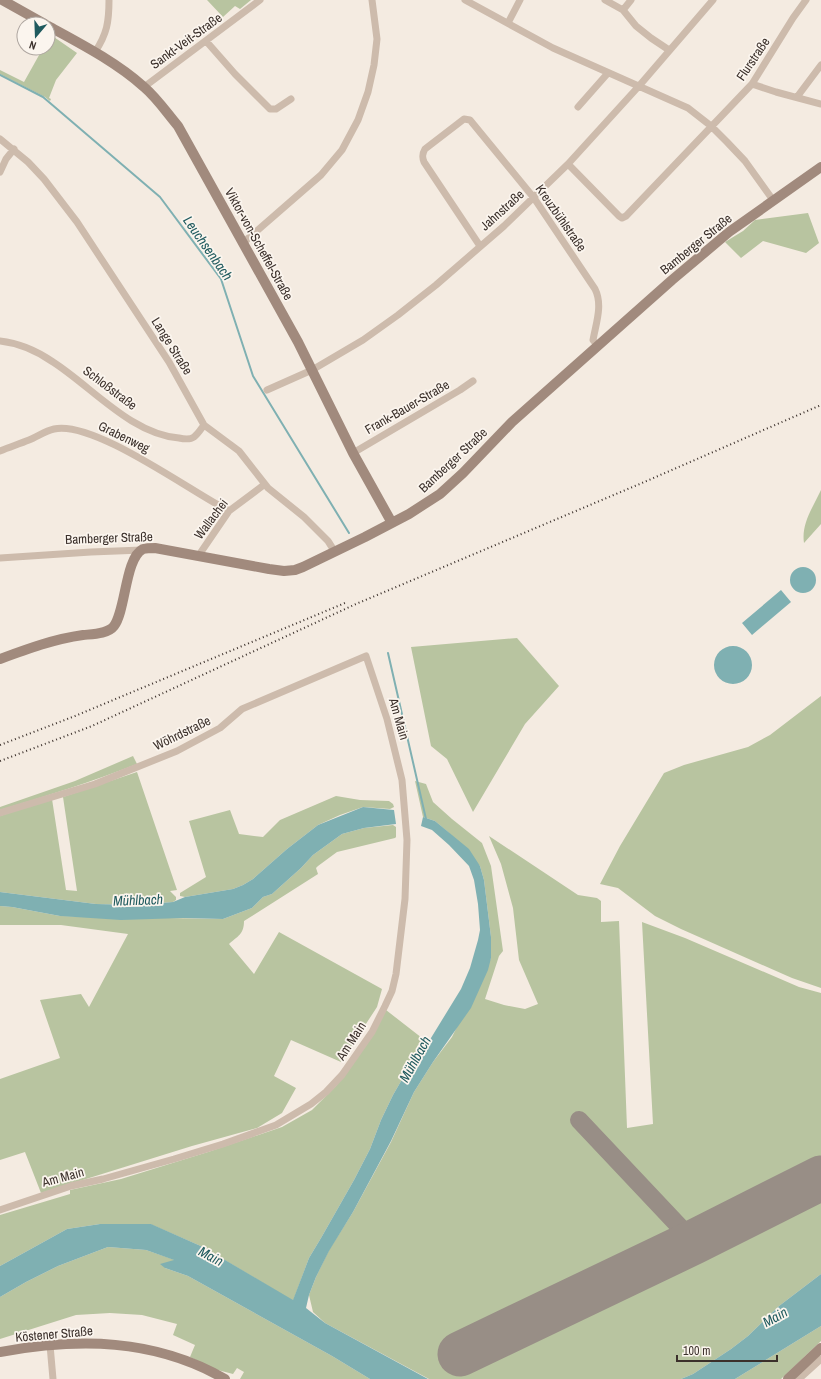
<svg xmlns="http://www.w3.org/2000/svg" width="821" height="1379" font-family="'Archivo Narrow',sans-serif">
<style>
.green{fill:#b8c4a0}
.water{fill:#7fb0b2}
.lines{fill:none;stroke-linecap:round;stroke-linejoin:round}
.stream{stroke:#7fb0b2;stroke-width:2}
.taxiway{stroke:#988e86;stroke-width:18}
.runway{stroke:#988e86;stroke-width:45}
.street{stroke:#cdbbac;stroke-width:7}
.secondary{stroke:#a18a7d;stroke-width:10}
.rail{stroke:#3b302b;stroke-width:2;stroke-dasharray:1 3;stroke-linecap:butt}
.labels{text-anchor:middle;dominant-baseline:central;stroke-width:3.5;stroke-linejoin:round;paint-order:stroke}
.street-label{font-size:13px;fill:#3b302b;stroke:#fbf5ee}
.water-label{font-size:14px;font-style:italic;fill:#1f5a5e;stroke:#fbf5ee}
</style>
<rect width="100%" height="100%" fill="#f4ebe1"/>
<!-- green -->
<path class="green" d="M207,0H251L240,9L235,6L223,17Z
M51,35L77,53L56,80L49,98L51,99L50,101L45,97L0,74V70L24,82L43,48H48V39Z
M808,213L819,243L806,253L763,241L741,258L725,242L743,231L755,220Z
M821,490V524L804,543C801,524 813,507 821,490Z
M517,638L559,686L525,724L473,812L447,759L431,746L411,647Z
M821,696V988L792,978L681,929L655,916L618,888L600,884L620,846L664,773L684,765L748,747L770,735Z
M133,756L137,764C92,782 46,796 0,810V807L75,781Z
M137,772L177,890L170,891L176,897V900L173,902L136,905L96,904L0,892V816L52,799L66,890L77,891L63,797Z
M415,781L426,784L433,802L452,819L482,843L491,866L503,951L499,956L485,999L504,1005L525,1009L538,1004L519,960L513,908L501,864L489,836L578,895L597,898L601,901V922L619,921L627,1128L653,1124L642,922L685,938L799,987L821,993V1274L779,1306L748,1336L731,1349L693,1374L681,1379H429L325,1323L313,1312L309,1295L316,1277L329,1250L353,1212L391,1142L414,1092L433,1062L452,1037L491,958V937L484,880L480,866L448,832L435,821L423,817Z
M336,796L360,800L389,801L393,804L394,807L390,809L363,807L340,815L318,825L287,849L253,879L243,885L233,889L185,897L180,896V893L206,877L189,821L230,810L239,834L263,837L280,820Z
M393,825L396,827V837L395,838L337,852L318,866L316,868L318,874L244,921C244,934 238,936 229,944L254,974L279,932L382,989L377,1007L341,1062L291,1040L274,1076L296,1088L282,1113L257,1128L192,1146L41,1193L25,1152L0,1160V1079L60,1058L40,1000L81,994L89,1007L128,934L61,925H0V906L12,907L60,916L223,919L252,908L263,897L272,894L301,868L313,855L342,834L364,828Z
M386,1010L422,1038L423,1051L408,1069L393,1095L381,1120L370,1149L354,1180L321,1238L309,1258L293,1301L203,1247L150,1224H100L67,1229L0,1266V1215L70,1194V1190L121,1179L208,1152L282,1127L312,1110L336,1086Z
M108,1247L146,1250L175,1260L165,1268L188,1276L332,1356L370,1379H240L244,1372L237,1368L233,1374L214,1369L190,1357L195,1345L173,1335L177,1324L142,1315L110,1313L76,1315L0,1339V1297L26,1282L58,1266Z
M821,1326V1341L781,1379H735Z"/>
<!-- water -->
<path class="water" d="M790 580a13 13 0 1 1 26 0a13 13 0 1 1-26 0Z
M781,590L791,602L752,635L742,623Z
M714 665a19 19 0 1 1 38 0a19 19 0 1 1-38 0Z
M363,807L394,810L396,824L364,828L342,834L313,855L301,868L272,894L263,897L252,908L223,919L183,918L121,920L60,916L12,907L0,906V892L96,904L136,905L173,902L185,897L233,889L243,885L253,879L287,849L318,825Z
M423,817L435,821L469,849L480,866L484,880L491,937V958L488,970L471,1008L433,1062L414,1092L391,1141L353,1212L329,1251L316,1277L309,1295L306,1308L325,1323L428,1379H370L332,1356L188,1276L165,1268L160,1264L174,1260L146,1250L108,1247L58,1266L26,1282L0,1297V1266L67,1229L100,1224H151L203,1247L293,1300L309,1258L321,1238L354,1180L370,1149L381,1120L393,1095L408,1069L423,1051L461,989L470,968L478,940L480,930L478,904L474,880L469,866L449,845L432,830L421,826Z
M821,1274V1326L735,1379H681L693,1374L731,1349L748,1336L779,1306Z"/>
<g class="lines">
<!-- stream -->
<path class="stream" d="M0,75L43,97L160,197L221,279L253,376L349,533
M388,653L426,819"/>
<!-- taxiway -->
<path class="taxiway" d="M579,1120L694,1242"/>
<!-- runway -->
<path class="runway" d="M460,1354L694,1242L821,1178"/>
<!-- street -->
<path class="street" d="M465,0L553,48L688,108L711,126L727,142L745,161L773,200
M605,0L623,10L636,26L651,38L669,50
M623,10L631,0
M508,23L520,0
M206,41L235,74L270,109H276L291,99
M95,52C107,34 109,22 109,0
M752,84L776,92L821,104
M144,87L260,0
M797,97L821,65
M578,107L608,73
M0,139L28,162L44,179L77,222L169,362L204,425L239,451L268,488L304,517L328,541L335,552
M568,164L619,216L622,218L626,216L752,84L793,18L806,0
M0,172L6,159L14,149
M244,242L321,175L342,150L358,120L368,92L374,65L377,39L372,0
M480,246L424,162C422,157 422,154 425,149L464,119L470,120L534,198L595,289C603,305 596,323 593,340L598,346
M0,341C19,343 37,351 53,362C92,387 131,434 179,438C184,439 190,440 194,437C198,434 201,429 204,425
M267,390L312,370L363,340L398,315L436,285L504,226L568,164L639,86L713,0
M0,451C10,447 19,444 29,440C37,437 45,431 54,429C94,420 191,492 229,511
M353,453L460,390L473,381
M200,557L201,552L229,511L265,484
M0,558L91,552L142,550
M0,813L95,784L177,751L220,728L242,709L366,656L387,719L402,780L407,840L405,899L396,974L392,991L385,1006L372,1032L342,1075L326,1092L311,1104L276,1125L223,1144L174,1159L103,1179L71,1186L0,1210
M50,1345L53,1379
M799,1379L821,1359"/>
<!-- secondary -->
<path class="secondary" d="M2,0L45,24
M48,26C81,44 116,62 144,87C157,98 167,113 178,126L298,342L353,453L392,523
M0,659C27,649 54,639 83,635C93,634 108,634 114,626C126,610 125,558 143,549C147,548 152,548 155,548L269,569L284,571L295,570L303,567L365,537L409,514L440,494L463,473L512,422L672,280L729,232L821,167
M0,1352C78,1338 154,1338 225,1379
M788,1379L821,1348"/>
<!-- rail -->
<path class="rail" d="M0,745L75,716L345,603
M0,761L92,726L356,604L642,483L821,405"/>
</g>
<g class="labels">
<!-- street labels -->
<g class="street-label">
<text transform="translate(186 41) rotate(-36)">Sankt-Veit-Straße</text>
<text transform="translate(753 59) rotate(-56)">Flurstraße</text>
<text transform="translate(502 210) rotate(-42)">Jahnstraße</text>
<text transform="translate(561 218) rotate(55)">Kreuzbühlstraße</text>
<text transform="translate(259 244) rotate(61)">Viktor-von-Scheffel-Straße</text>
<text transform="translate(696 244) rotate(-39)">Bamberger Straße</text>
<text transform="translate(172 346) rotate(58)">Lange Straße</text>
<text transform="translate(110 388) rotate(37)">Schloßstraße</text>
<text transform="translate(407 407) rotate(-30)">Frank-Bauer-Straße</text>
<text transform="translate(124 437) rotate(26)">Grabenweg</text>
<text transform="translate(453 460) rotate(-43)">Bamberger Straße</text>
<text transform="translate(211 519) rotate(-53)">Wallachei</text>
<text transform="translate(109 538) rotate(-2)">Bamberger Straße</text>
<text transform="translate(399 719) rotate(74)">Am Main</text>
<text transform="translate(182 733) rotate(-26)">Wöhrdstraße</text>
<text transform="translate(351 1041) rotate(-57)">Am Main</text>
<text transform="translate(63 1177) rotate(-15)">Am Main</text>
<text transform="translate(54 1334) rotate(-5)">Köstener Straße</text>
</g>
<!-- water labels -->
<g class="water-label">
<text transform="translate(208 248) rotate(55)">Leuchsenbach</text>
<text transform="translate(138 900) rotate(-2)">Mühlbach</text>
<text transform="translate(415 1059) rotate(-61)">Mühlbach</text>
<text transform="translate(211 1256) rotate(28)">Main</text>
<text transform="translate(775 1317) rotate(-29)">Main</text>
</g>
</g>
<!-- north arrow -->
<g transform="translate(36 36) rotate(199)"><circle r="19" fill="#fbf5ee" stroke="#aea6a0"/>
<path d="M0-3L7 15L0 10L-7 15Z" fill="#1f5a5e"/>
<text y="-6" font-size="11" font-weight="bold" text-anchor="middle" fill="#3b302b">N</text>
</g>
<!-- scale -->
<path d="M677 1355v6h100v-6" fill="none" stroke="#3b302b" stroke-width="2"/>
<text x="683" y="1355" font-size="12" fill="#3b302b" stroke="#fbf5ee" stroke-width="3" paint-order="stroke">100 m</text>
</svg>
